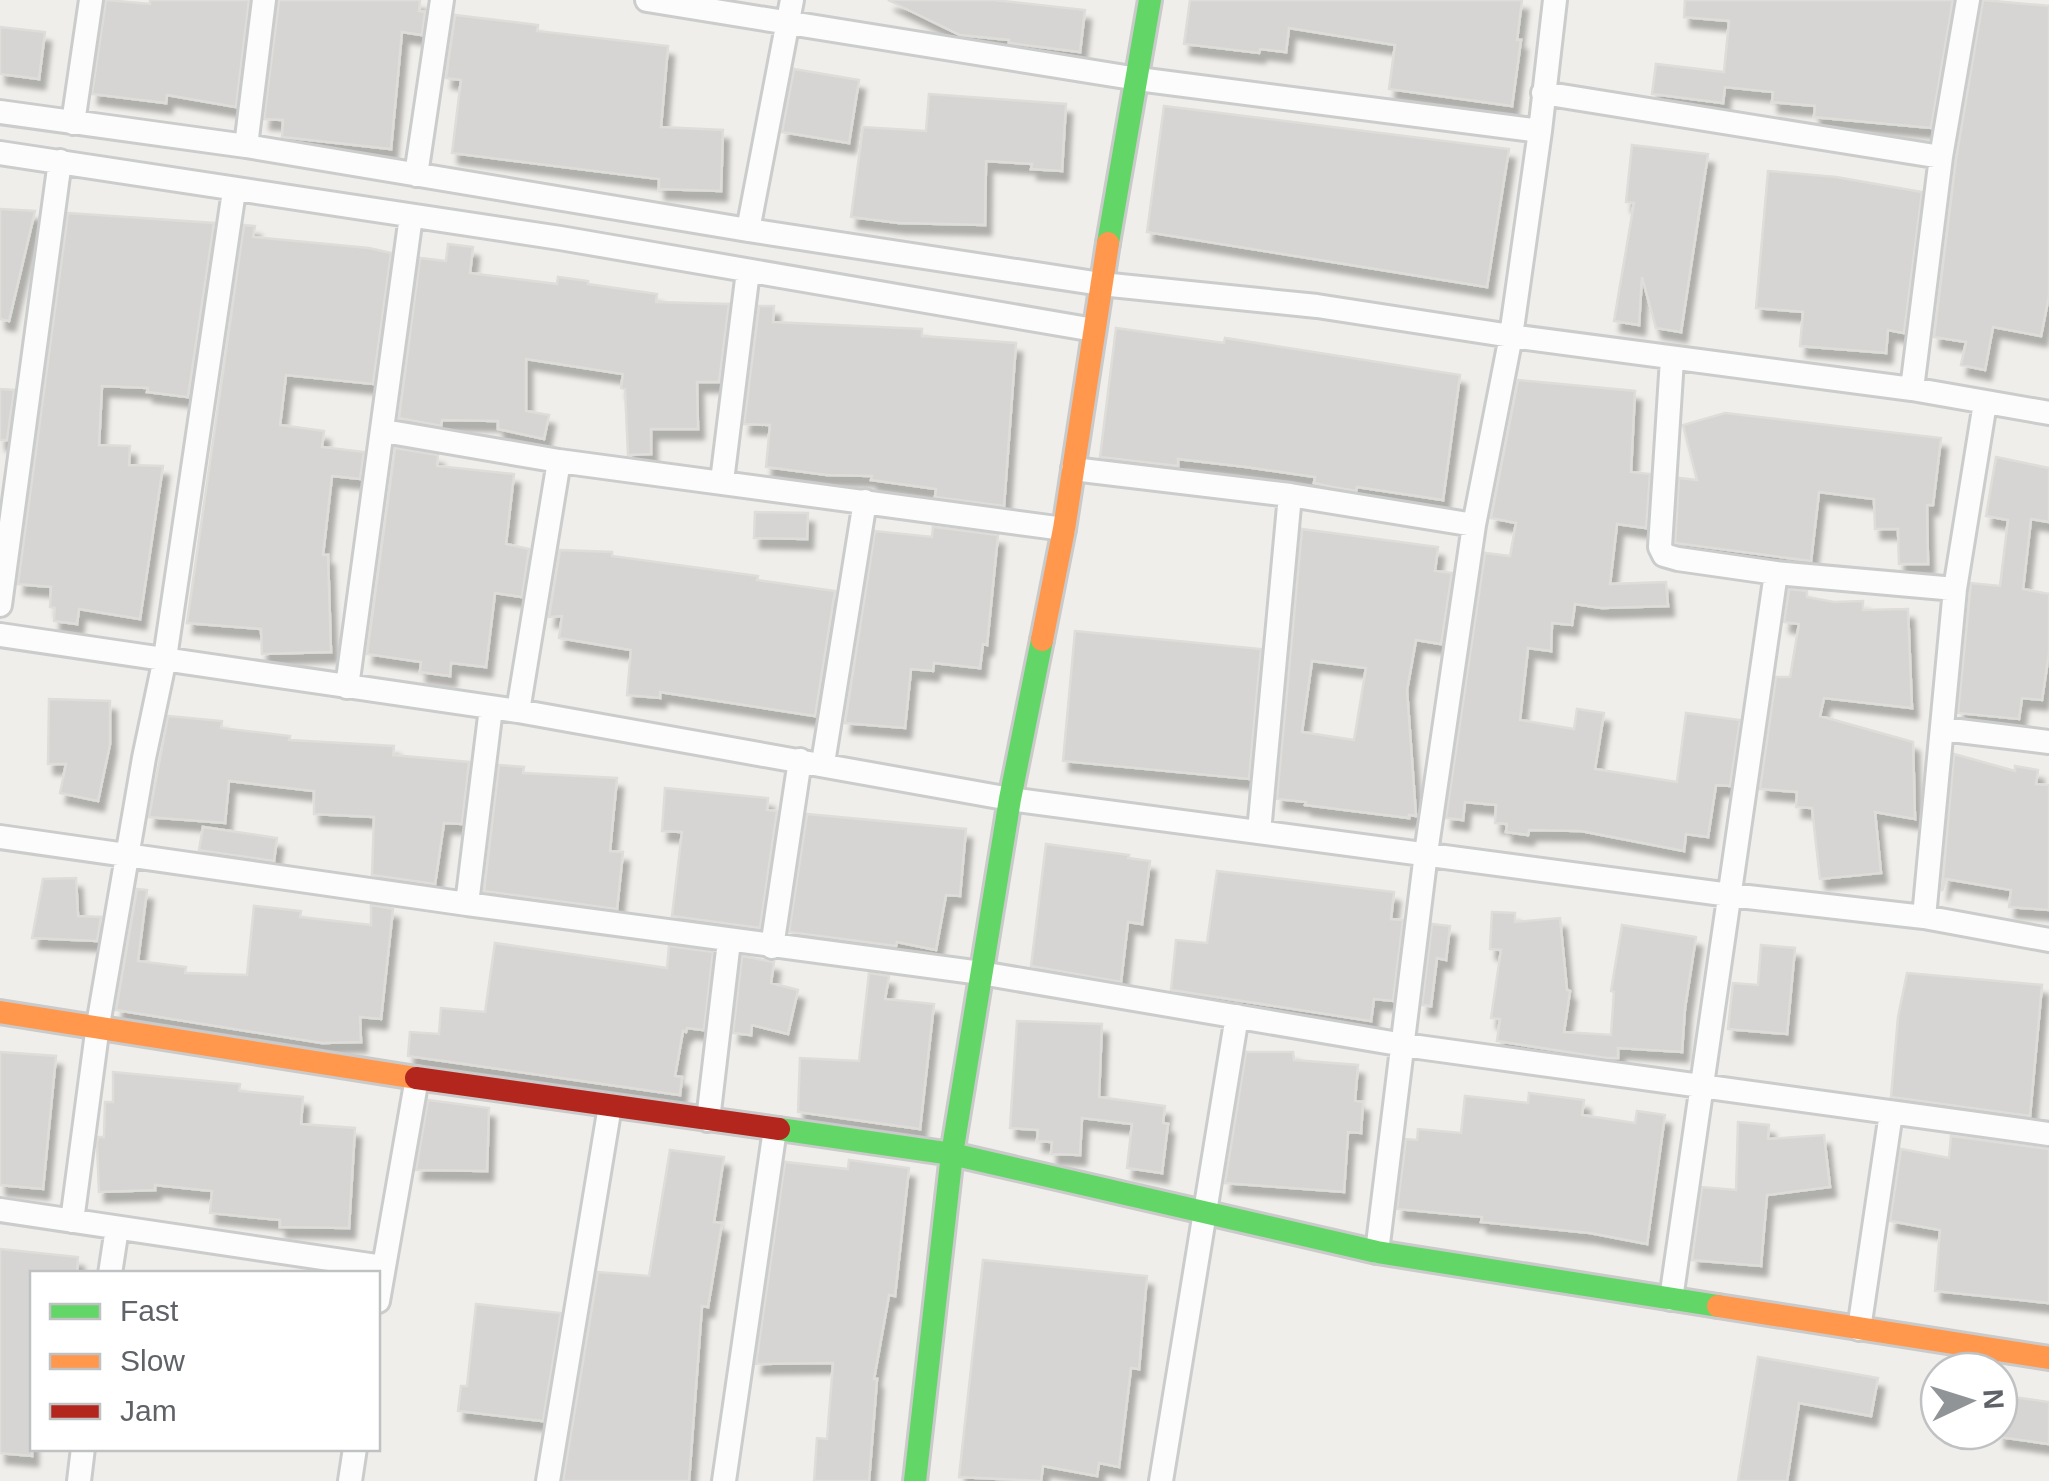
<svg xmlns="http://www.w3.org/2000/svg" width="2049" height="1481" font-family="Arial,sans-serif">
<style>
.building{fill:#d6d5d3;stroke:#deddd9;stroke-width:2.5;fill-rule:evenodd;filter:url(#shadow)}
.lines{fill:none;stroke-linecap:round;stroke-linejoin:round}
.street-casing{stroke:#cbcccc;stroke-width:28}
.fast-casing{stroke:#cacacb;stroke-width:28}
.slow-casing{stroke:#cacacb;stroke-width:28}
.jam-casing{stroke:#cacacb;stroke-width:28}
.street{stroke:#fdfcfc;stroke-width:22}
.fast{stroke:#63d668;stroke-width:22}
.slow{stroke:#ff974d;stroke-width:22}
.jam{stroke:#b3261e;stroke-width:22}
</style>
<defs>
<filter id="shadow"><feDropShadow dx="6" dy="10" stdDeviation="2.5" flood-color="#0004"/></filter>
</defs>
<rect width="100%" height="100%" fill="#efeeea"/>
<!-- building -->
<path class="building" d="M106,0L150,4V0H249L236,107L167,95L166,103L92,94Z
M279,0H420L419,11L425,12L422,35L402,32L391,149L282,137L283,120L264,119Z
M888,0H994L1085,10L1080,52L1009,43V40L960,35Z
M1190,0H1522L1517,40H1521L1512,106L1389,89L1395,45L1289,28L1286,52L1260,49L1259,53L1184,44Z
M1685,0H1953L1931,128L1814,117L1815,106L1772,102L1773,92L1725,87L1723,103L1652,94L1656,64L1724,72L1729,21L1684,17Z
M1983,0L2049,6V296L2041,336L1993,327L1985,370L1961,365L1966,342L1934,337L1956,159Z
M455,15L538,25L537,31L668,46L661,127L723,130L721,191L659,189V179L452,153L461,80L446,78Z
M0,27L45,32L39,79L0,74Z
M794,69L859,80L849,143L782,132Z
M929,94L1066,104L1062,171L1031,169L1032,164L986,161L985,225L899,223L851,217L863,127L926,131Z
M1164,106L1509,149L1487,287L1147,232Z
M1632,145L1708,154L1681,332L1656,328L1642,277L1639,325L1614,321L1634,203L1626,202Z
M1768,171L1836,177L1922,192L1904,333L1888,330L1886,353L1800,346L1803,312L1756,308Z
M0,209L35,211L9,321L0,319Z
M68,213L214,223L188,397L147,392L148,388L102,386L99,445L130,446L129,465L163,466L140,619L79,609L77,624L54,621L55,608L50,607L51,587L18,584Z
M244,225L255,226L253,237L369,248L391,253L373,384L286,375L280,425L324,431L322,447L364,452L360,479L332,476L323,555H328L331,652L262,654L261,629L187,623Z
M448,244L473,247L470,273L557,284L558,277L588,281V284L657,294L656,302L729,304L719,382H697L698,429H651V454L628,455L625,389L621,388L623,374L526,359V411L549,415L544,439L498,429V421L442,420L441,426L399,418L420,258L446,261Z
M759,306H774L773,322L922,329V336L1016,343L1004,506L935,497L936,489L871,480L872,476L827,475L766,467L770,425L744,424Z
M1116,328L1224,343L1225,338L1460,375L1443,500L1357,487L1356,491L1333,487L1314,483L1315,477L1246,467L1178,459V466L1100,457Z
M1518,380L1635,391L1631,472L1650,474L1646,528L1617,524L1610,584L1666,582L1668,606L1602,608L1575,604L1572,625L1552,623L1551,651L1528,648L1520,720L1574,729L1577,709L1604,713L1595,769L1677,782L1686,713L1740,720L1730,786L1716,785L1708,837L1686,834L1684,851L1581,831L1529,830L1528,835L1506,832L1507,824L1495,823L1496,805L1465,802L1463,820L1446,818L1485,553L1510,556L1516,523L1491,518Z
M0,389L14,390L7,440H0Z
M1725,413L1941,438L1933,505H1927L1928,564H1899L1898,529H1875L1874,499L1819,492L1811,561L1675,543L1679,478L1697,480L1683,425Z
M395,448L438,455L437,466L514,474L506,544L529,549L522,597L495,593L486,667L451,663L450,676L420,672L421,662L367,654Z
M1996,457L2049,468V522L2031,519L2023,589L2049,594V653L2042,700L2022,698L2019,719L1958,713L1971,583L2000,586L2008,520L1986,516Z
M755,512L808,513L807,539L754,538Z
M933,527L998,535L987,645L983,644L980,668L934,663L933,671L911,669L905,728L845,723L875,531L932,537Z
M1302,529L1438,547L1435,571L1452,573L1441,644L1416,640L1407,690L1416,816L1409,815V818L1305,805L1306,802L1277,799ZM1312,661L1366,668L1354,740L1302,732Z
M560,550L612,552V556L758,576L757,580L835,591L815,716L660,692V698L627,695L631,650L559,638L562,616L549,617Z
M1789,589L1807,591V597L1834,602L1863,601V610L1908,609L1912,708L1824,698L1820,716L1913,742L1915,819L1875,812L1881,873L1820,879L1812,808L1796,807L1797,792L1760,789L1776,677H1790L1799,624L1784,622Z
M1075,631L1261,649L1249,779L1063,761Z
M49,699L110,701V744L98,801L60,793L66,764H48Z
M168,716L222,721L221,728L290,736L289,740L394,746L393,755L469,762L462,824L444,823L435,884L372,875L374,817L314,814V791L229,781L225,823L149,817Z
M1954,754L2015,771V766L2038,770L2036,784L2049,785V910L2009,907L2011,890L1946,879L1942,891Z
M499,765L524,767L523,773L617,778L610,851L623,852L617,909L484,891Z
M665,788L768,798L767,810L777,811L760,928L672,916L682,832L662,831Z
M807,814L966,829L960,896L946,895L936,950L897,942L896,946L789,932Z
M203,827L277,838L274,861L199,850Z
M1046,844L1129,855L1128,858L1150,861L1142,924L1128,922L1121,982L1031,966Z
M1217,871L1394,892L1391,919L1403,920L1393,1001L1374,999L1371,1021L1171,990L1176,940L1207,943Z
M76,878L78,916L101,917L97,941L32,938L43,879Z
M137,889L147,890L138,961L186,967L185,973L247,975L254,906L301,911L300,917L371,925V905L393,909L381,1019L360,1017L361,1042L322,1043L116,1010Z
M1492,912L1515,913V922L1560,918L1567,990L1570,991L1564,1032L1611,1035L1614,992L1611,991L1622,925L1696,937L1685,1008L1682,1052L1618,1048V1058H1606L1497,1041L1500,1019L1491,1018L1501,950L1490,949Z
M1432,924L1450,926L1446,960L1437,958L1431,1006L1422,1005Z
M495,943L667,968L669,946L713,952L704,1030L687,1028L686,1032L683,1031L675,1076L682,1077L680,1095L408,1056L410,1032L439,1034L441,1008L485,1012Z
M1761,945L1795,948L1787,1034L1728,1029L1733,983L1758,985Z
M742,956L774,962L771,983L798,990L788,1034L752,1025L751,1035L733,1033Z
M869,973L889,976L885,999L934,1004L920,1129L798,1112L800,1058L859,1061Z
M1907,973L2042,985L2030,1116L1891,1097L1898,1017Z
M1017,1021L1102,1024L1099,1097L1165,1106L1163,1123L1168,1124L1162,1173L1127,1168L1132,1124L1082,1118L1080,1155L1051,1154L1052,1142L1037,1141L1038,1130L1010,1128Z
M0,1052L56,1056L43,1189L0,1185Z
M1246,1052H1293L1294,1060L1358,1065L1355,1101L1363,1102L1361,1133L1348,1132L1344,1192L1225,1183Z
M113,1072L240,1084L239,1091L303,1097L301,1124L355,1128L349,1228L280,1227V1220L210,1213L212,1191L155,1185V1190L99,1192L97,1144L98,1137H104L105,1102H113Z
M1529,1093L1584,1100L1582,1115L1635,1123L1637,1111L1665,1115L1647,1244L1590,1233L1481,1222L1482,1217L1397,1209L1406,1139L1417,1140L1418,1129L1461,1133L1465,1096L1528,1103Z
M428,1100L489,1108L487,1171L416,1170Z
M1738,1122L1769,1125L1768,1139L1824,1135L1830,1187L1767,1195L1761,1266L1692,1260L1702,1187L1736,1190Z
M1951,1136L2049,1149V1303L1935,1291L1940,1230L1890,1221L1901,1149L1949,1158Z
M670,1150L724,1157L714,1222L722,1223L708,1307L702,1306L689,1481H563L598,1272L649,1276Z
M849,1160L909,1168L895,1296L889,1295L874,1379H877L869,1481H814L817,1438L827,1439L833,1363L756,1364L785,1162L848,1169Z
M0,1249L78,1257L77,1274H32V1456L0,1453Z
M983,1260L1147,1276L1139,1369L1131,1368L1119,1467L1099,1463L1097,1476L1043,1466L1041,1481L959,1477Z
M476,1304L561,1313L543,1421L458,1411L461,1386H467Z
M1758,1357L1878,1378L1871,1416L1799,1403L1787,1481H1738Z
M1999,1395L2049,1402V1444L1999,1437Z"/>
<g class="lines">
<!-- street casing -->
<g class="street-casing">
<path id="street" d="M647,0L1138,79L1540,131
M1543,93L1941,157
M0,112L246,146L748,230L1101,284L1317,306L1511,336L1912,389L2049,413
M73,123L91,0
M246,146L264,0
M0,153L560,238L1094,330
M416,175L442,0
M748,230L792,0
M1672,359L1660,547L1664,555L1678,559L1776,573
M1912,389L1941,157L1968,0
M384,431L559,461L1064,529
M1073,469L1290,495
M722,481L748,271
M0,605L60,161
M0,635L518,711L1010,799L1730,895L1924,917L2049,940
M347,687L411,216
M518,711L559,461
M1943,729L2049,742
M823,763L865,501
M1259,832L1290,495L1474,525
M0,837L467,904L491,708
M467,904L981,973L1404,1045L2049,1134
M1924,917L1955,589L1985,403
M772,947L800,760
M708,1120L729,941
M0,1210L383,1267
M72,1221L98,1025L144,758L165,658L234,191
M1377,1252L1426,853L1474,525L1511,336L1540,131L1555,0
M110,1274L117,1228
M1671,1299L1776,573L1955,589
M378,1301L417,1078
M1859,1329L1891,1113
M79,1481L83,1448
M350,1481L355,1448
M548,1481L610,1106
M724,1481L775,1129
M1161,1481L1237,1016"/>
</g>
<!-- fast casing -->
<g class="fast-casing">
<path id="fast" d="M1108,243L1150,0
M779,1129L952,1154L1377,1252L1718,1306
M915,1481L952,1154L1010,799L1042,640"/>
</g>
<!-- slow casing -->
<g class="slow-casing">
<path id="slow" d="M1042,640L1064,529L1108,243
M0,1012L416,1078
M1718,1306L2049,1358"/>
</g>
<!-- jam casing -->
<g class="jam-casing">
<path id="jam" d="M416,1078L779,1129"/>
</g>
<!-- street -->
<use href="#street" class="street"/>
<!-- fast -->
<use href="#fast" class="fast"/>
<!-- slow -->
<use href="#slow" class="slow"/>
<!-- jam -->
<use href="#jam" class="jam"/>
</g>
<!-- legend -->
<rect x="30" y="1271" width="350" height="180" fill="#ffffff" stroke="#bfc1c3" stroke-width="2.5"/>
<rect x="50" y="1304" width="50" height="15" fill="#63d668" stroke="#bfc1c3" stroke-width="2.5"/>
<text x="120" y="1321" font-size="30" fill="#5f6368">Fast</text>
<rect x="50" y="1354" width="50" height="15" fill="#ff974d" stroke="#bfc1c3" stroke-width="2.5"/>
<text x="120" y="1371" font-size="30" fill="#5f6368">Slow</text>
<rect x="50" y="1404" width="50" height="15" fill="#b3261e" stroke="#bfc1c3" stroke-width="2.5"/>
<text x="120" y="1421" font-size="30" fill="#5f6368">Jam</text>
<!-- north arrow -->
<g transform="translate(1969 1401) rotate(86)"><circle r="48" fill="#ffffff" stroke="#bfc1c3" stroke-width="2.5"/>
<path d="M0-8L18 38L0 25L-18 38Z" fill="#919496"/>
<text y="-15" font-size="28" font-weight="bold" text-anchor="middle" fill="#5f6368">N</text>
</g>
</svg>
